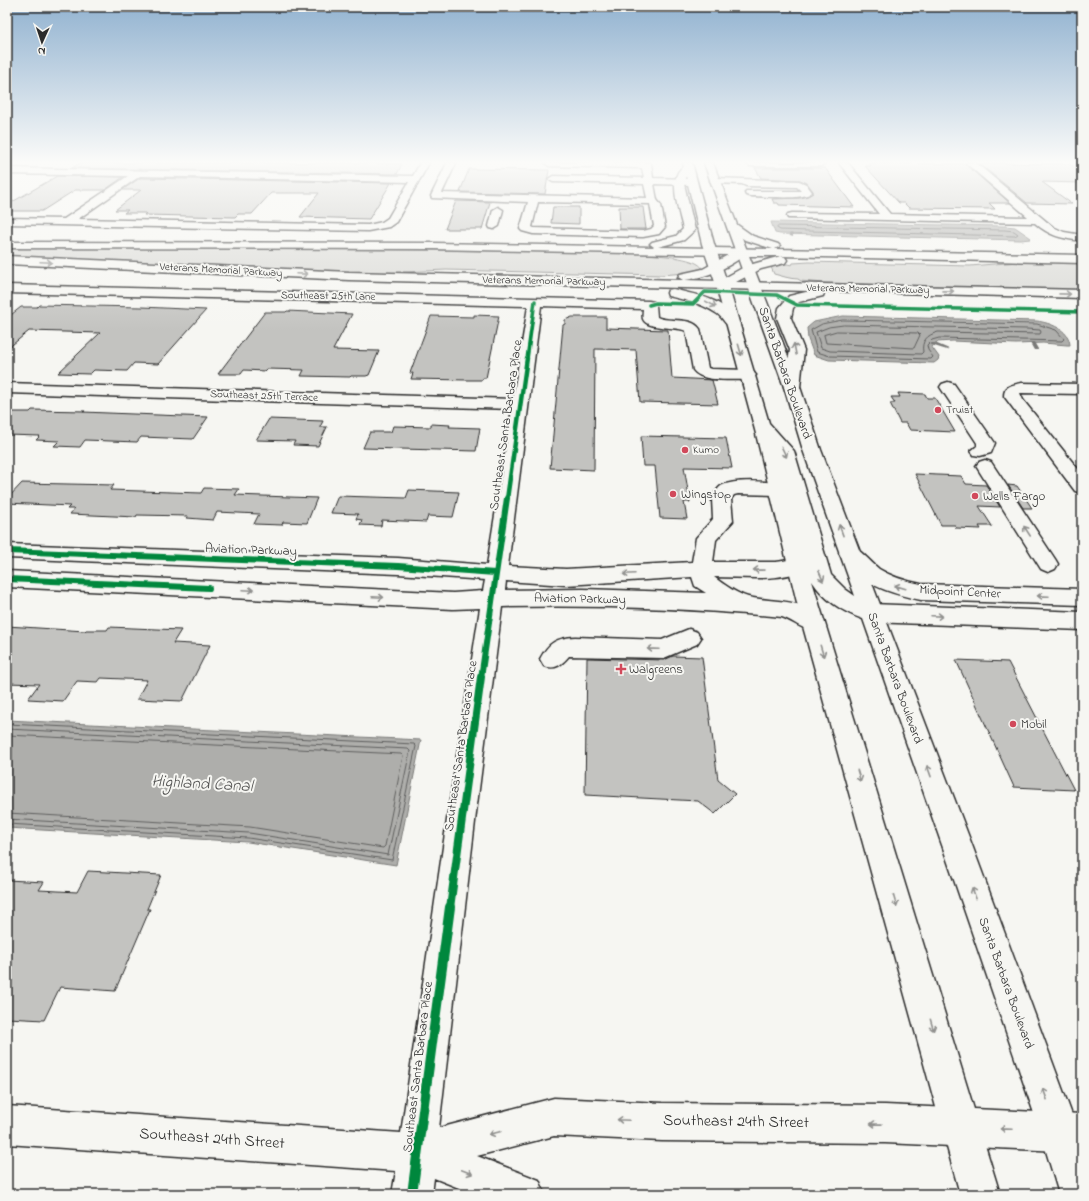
<svg xmlns="http://www.w3.org/2000/svg" width="1089" height="1201" font-family="'Indie Flower',sans-serif">
<style>
.green{fill:#d9d9d5;stroke:#828280}
.water{fill:#aeaeab;stroke:#7a7a78}
.lines{fill:none;stroke-linecap:round;stroke-linejoin:round}
.shore{stroke:#5f5f5e;stroke-width:1}
.stream{fill:#7a7a78;fill-rule:evenodd}
.building{fill:#c3c3c0;stroke:#2b2b2b}
.minor-casing{stroke:#2b2b2b;stroke-width:3}
.major-casing{stroke:#2b2b2b;stroke-width:3}
.highway-casing{stroke:#2b2b2b;stroke-width:3}
.minor{fill:#f6f6f2;fill-rule:evenodd}
.major{fill:#f6f6f2;fill-rule:evenodd}
.highway{fill:#f6f6f2;fill-rule:evenodd}
.cycleway-far4-casing{stroke:#f6f6f2;stroke-width:5}
.cycleway-far3-casing{stroke:#f6f6f2;stroke-width:6}
.cycleway-far2-casing{stroke:#f6f6f2;stroke-width:8}
.cycleway-far1-casing{stroke:#f6f6f2;stroke-width:10}
.cycleway-casing{stroke:#f6f6f2;stroke-width:12}
.cycleway-far4{stroke:#00873e;stroke-width:3.5}
.cycleway-far3{stroke:#00873e;stroke-width:4.5}
.cycleway-far2{stroke:#00873e;stroke-width:6}
.cycleway-far1{stroke:#00873e;stroke-width:8}
.cycleway{stroke:#00873e;stroke-width:10}
.oneway{stroke:#90908e}
.poi-dot{fill:#d1495b;stroke:#f6f6f2;stroke-width:1.5}
.labels{text-anchor:middle;dominant-baseline:central;stroke-width:4;stroke-linejoin:round;paint-order:stroke}
.far-street-label{font-size:11px;fill:#2b2b2b;stroke:#f6f6f2}
.far-poi-label{font-size:11px;fill:#2b2b2b;stroke:#f6f6f2;text-anchor:start}
.street-label{font-size:13px;fill:#2b2b2b;stroke:#f6f6f2}
.poi-label{font-size:13px;fill:#2b2b2b;stroke:#f6f6f2;text-anchor:start}
.near-street-label{font-size:16px;fill:#2b2b2b;stroke:#f6f6f2}
.near-water-label{font-size:17px;font-style:italic;fill:#525251;stroke:#f6f6f2}
</style>
<rect width="100%" height="100%" fill="#f6f6f2"/>
<filter id="ink" filterUnits="userSpaceOnUse"><feTurbulence type="fractalNoise" baseFrequency=".025" numOctaves="2"/><feDisplacementMap in="SourceGraphic" scale="8" xChannelSelector="R" yChannelSelector="G"/><feConvolveMatrix kernelMatrix="1 2 1 2 8 2 1 2 1" color-interpolation-filters="sRGB"/></filter>
<g filter="url(#ink)">
<!-- green -->
<path class="green" d="M7,249C192,249 377,249 562,252C584,253 693,250 702,268L685,273L661,275L446,270L383,273L7,256Z
M809,262L970,266L1018,262L1082,263V290L824,283L801,281L798,279C790,279 782,276 774,274L771,267L787,264L792,265L793,263Z"/>
<!-- water -->
<path class="water" d="M771,222L1005,226L1015,227L1031,238L1030,239L1021,240L780,234L775,233Z
M843,316L1037,321C1050,323 1069,329 1070,345H1067L1043,343L1016,344L953,341L937,342L931,346L939,357L938,360L934,363L829,360L814,355L808,339L807,328L814,322Z
M7,720L421,740L396,865L248,842L7,828Z"/>
<g class="lines">
<!-- shore -->
<path class="shore" d="M779,226L1005,230L1014,231L1018,234L1015,236L809,231L780,230L777,228Z
M843,320L1037,324L1056,330L1064,339L1062,341L939,338L932,340L927,345L928,350L933,357L931,359L830,356L817,352L811,330L822,324Z
M844,325L1027,329L1040,330L1041,332L1040,334L938,332C927,335 921,341 923,352L921,354L830,351L821,348L816,332L829,327Z
M837,331L918,333L920,335L914,348L826,343L824,335Z
M7,724L414,744L416,746L392,860L248,838L7,824
M7,729L408,749L410,751L388,855L249,833L7,819
M7,735L401,754L403,756L385,846L383,848L250,827L7,813"/>
<!-- stream -->
<path class="stream" d="M791,233L793,234V237L790,236L789,234Z
M1030,342H1034L1038,349V350H1034L1030,343Z
M931,343H935L949,349L947,350L931,345Z"/>
</g>
<!-- building -->
<path class="building" d="M80,163H367L402,164L397,174L72,168Z
M870,163L965,164L1010,203H989L995,209L909,208L904,203H899L865,166H871L869,164Z
M992,163L1069,164L1082,172V183L1042,182L1072,204L1027,203L980,164H994Z
M755,168H825L854,207L779,205L778,203H774L772,199L801,198L808,196L813,193V191L807,183L800,180L761,178Z
M469,169L549,170L545,194L460,192Z
M57,176L123,177L105,190H75L42,211H7V205Z
M140,178L391,183L369,219L300,217L319,193H271L252,214H238L235,217L144,215L146,213H124L128,210H115L141,190H122Z
M456,201L490,202L482,229H445Z
M553,207H579V224L551,223Z
M619,207H643L646,229H620Z
M39,305L142,307L206,310L158,364L134,363L127,371L94,370L90,374L58,373L100,333L29,331L7,349V318L21,307H37Z
M287,311L352,314L333,350L379,351L369,375L366,376H351L350,377L301,376L304,370L267,369L265,371L244,370L241,374H218L265,312H286Z
M474,315L499,316L486,378H483L482,380H467L411,379L413,373H410L431,316L474,317Z
M572,317H606V328L668,330L672,378L712,380L718,404L640,402L636,350L595,349L594,470L550,468L563,325L565,324V320Z
M898,393L925,394L927,398H935L955,432L910,430L906,423H900L890,403H895L891,397H900Z
M32,410L85,411L83,412L208,417L193,439L141,437L137,442L85,440L80,447L54,446L59,441L36,440L40,436L7,435V412H30Z
M269,419L323,421L320,427H327L318,446L293,445L295,441L256,440Z
M431,424L450,425L449,427L480,428L476,451L363,448L370,432H391L393,426L431,427Z
M641,436L726,438L732,468L684,467L690,502H684L687,519L660,518L655,466H643Z
M915,474L961,476L966,484L986,485L1000,507L979,506L992,526H979L981,529L956,528L955,525H941Z
M22,483L114,485L110,490L201,493L204,488L239,489L235,495L317,498L307,523L283,522L282,525L254,524L259,514L217,512L213,520L187,518L188,516L137,515L136,517L70,514L74,509H67L70,506L7,503V499Z
M1008,485L1017,486L1032,508H1023Z
M409,490L459,492L453,517L428,516L426,522L382,520L381,526L360,525L362,520L356,519L358,514L331,513L338,496L406,498Z
M7,626L85,631L86,630H107L109,627L181,630L173,643L210,645L182,701L137,699L147,680L101,678L98,682L77,681L63,701L28,699L39,684L7,683Z
M673,656L702,657L718,780L735,794L715,814L698,801L585,795L587,658L664,660Z
M956,660L1008,662L1074,790L1014,787Z
M88,871L161,875L147,909H150L115,991L60,987L44,1020L7,1018V880L44,882L39,890L77,892Z"/>
<g class="lines">
<!-- minor casing -->
<g class="minor-casing">
<path id="minor" d="M420,163H429L396,222L389,227L368,231L7,224V218L64,219L128,176L7,174V168L413,176ZM140,176L409,182L388,218L382,222L368,225L78,219Z
M447,163H456L442,193L647,198L644,184L553,182L548,179L553,176L644,178L642,168L549,166L545,163H651L653,178L691,179L696,182L691,185L654,184L657,200L661,205L665,227L659,234L643,237L533,234L522,231L520,229L528,202L432,198L431,196ZM538,202L650,204L654,226L651,229L643,231L534,228L532,227Z
M746,163H825L821,166H750Z
M839,163H848L890,214L1028,217L966,163H976L1053,227L1064,232L1082,235V241C1062,238 1051,237 1035,223L788,218L787,216L788,214L792,213L879,214Z
M715,178L799,181L806,184L812,192C804,201 763,196 750,196L746,195L745,193L746,191H801L797,187L746,186L742,184L712,183L710,181L712,179Z
M498,207L503,210L499,226L494,229L490,228L489,226L493,210Z
M7,285L649,301L654,302L656,305L657,317C669,323 691,316 700,329L708,368L711,369L748,370L753,372L756,375L753,378L748,380C733,379 702,383 693,370L686,331C677,326 647,330 643,319C642,316 643,312 643,309L541,306L508,566L566,569L692,562L696,538L713,519L712,499C714,495 717,489 721,486C734,479 770,481 785,485L787,489L785,493L778,495L738,494L734,495L731,499L733,521L716,540L713,562H776C786,561 794,557 804,560L807,565L804,570C776,582 744,577 714,577C723,584 737,594 748,597C772,603 810,597 824,623L821,629C805,634 797,622 782,617C688,608 597,605 502,607L476,813L439,1128L554,1098L662,1103L885,1105L1082,1114V1152L885,1143L662,1141L554,1136L477,1156L539,1180L545,1194H474L434,1178L432,1194H392L396,1171L7,1144V1106L401,1133L448,813L480,608L453,609L7,587V571L453,593L483,591L485,580L398,574L7,558V544L398,558L487,565L512,409L7,393V383L513,399L528,306L7,293ZM692,577L695,586L706,593L583,589L505,590L506,581L566,585Z
M948,382L954,384L995,443L991,453L980,456L974,455L971,451L977,446V443L940,387L942,384Z
M1021,383L1082,384V394L1020,393L1023,400L1082,474V493L1075,491L1004,396C1004,386 1012,385 1021,383Z
M985,460L991,462L1055,559L1058,564L1055,569L1048,572L1041,569L976,466L979,462Z
M849,546C861,549 869,561 879,569C892,577 906,581 921,584L1082,589V605L921,600C889,593 856,583 839,553L842,548Z
M871,604L1082,612V630L871,622L863,619L860,613L863,607Z
M689,629L697,632L701,638L697,644L664,658L569,656C561,665 556,670 544,666L540,659C549,642 557,638 575,637L662,640Z"/>
</g>
<!-- major casing -->
<g class="major-casing">
<path id="major" d="M683,163H692L714,244L728,285L769,423L794,451L831,575L845,589L855,596L803,450L784,387L704,163H713L800,387L821,450L972,845L1078,1131L1082,1143V1194H1059L1040,1131L942,845L863,619C843,612 824,600 812,581L1000,1194H960L802,623L755,430L716,285L702,244Z"/>
</g>
<!-- highway casing -->
<g class="highway-casing">
<path id="highway" d="M688,165L693,168L685,178L684,184L695,230L684,240L658,247L773,249L745,240L728,228L727,226L732,223L736,224L753,236L778,244L780,246L775,249L1082,255V263L781,256L785,257L787,260L785,263L761,269L736,282L1082,290V298L823,291L824,293L823,296L799,302L793,308L791,318L804,350L800,387L798,390L792,392L786,390L784,387L790,350L777,318L779,308L789,296L810,291L349,280L7,264V256L349,272L683,280L678,277L680,274L703,269L728,255L434,249L7,248V242L434,243L654,247L650,244L652,242L676,236L683,229C680,214 664,171 688,165ZM743,256H781L746,266L719,281L685,280C707,277 726,269 743,256Z
M673,289C703,297 721,297 740,324L738,327C725,330 725,318 716,313C701,303 685,300 668,296L667,293L668,290Z"/>
</g>
<!-- minor -->
<use href="#minor" class="minor"/>
<!-- major -->
<use href="#major" class="major"/>
<!-- highway -->
<use href="#highway" class="highway"/>
<!-- cycleway-far4 casing -->
<g class="cycleway-far4-casing">
<path id="cycleway-far4" d="M649,305L656,303L693,304L705,292L777,295L797,305L1082,312
M527,359L535,301"/>
</g>
<!-- cycleway-far3 casing -->
<g class="cycleway-far3-casing">
<path id="cycleway-far3" d="M507,499L527,358"/>
</g>
<!-- cycleway-far2 casing -->
<g class="cycleway-far2-casing">
<path id="cycleway-far2" d="M7,551L398,566L495,573
M7,579L209,588
M481,678L507,498"/>
</g>
<!-- cycleway-far1 casing -->
<g class="cycleway-far1-casing">
<path id="cycleway-far1" d="M450,908L481,677"/>
</g>
<!-- cycleway casing -->
<g class="cycleway-casing">
<path id="cycleway" d="M412,1194L450,907"/>
</g>
<!-- cycleway-far4 -->
<use href="#cycleway-far4" class="cycleway-far4"/>
<!-- cycleway-far3 -->
<use href="#cycleway-far3" class="cycleway-far3"/>
<!-- cycleway-far2 -->
<use href="#cycleway-far2" class="cycleway-far2"/>
<!-- cycleway-far1 -->
<use href="#cycleway-far1" class="cycleway-far1"/>
<!-- cycleway -->
<use href="#cycleway" class="cycleway"/>
</g>
<!-- one-way arrows -->
<defs><path id="oneway-shaft" d="M-6 0H5M1.5-3L5.5 0L1.5 3" fill="none" stroke-width="1.6" stroke-linecap="round" stroke-linejoin="round"/></defs>
<g class="oneway">
<use href="#oneway-shaft" transform="translate(46 262) rotate(3)"/>
<use href="#oneway-shaft" transform="translate(302 274) rotate(2)"/>
<use href="#oneway-shaft" transform="translate(948 291) rotate(1)"/>
<use href="#oneway-shaft" transform="translate(1065 294) rotate(1)"/>
<use href="#oneway-shaft" transform="translate(711 304) rotate(28)"/>
<use href="#oneway-shaft" transform="translate(795 349) rotate(-101)"/>
<use href="#oneway-shaft" transform="translate(740 350) rotate(74)"/>
<use href="#oneway-shaft" transform="translate(784 452) rotate(64)"/>
<use href="#oneway-shaft" transform="translate(841 530) rotate(-110)"/>
<use href="#oneway-shaft" transform="translate(1027 531) rotate(-123)"/>
<use href="#oneway-shaft" transform="translate(759 570) rotate(-179)"/>
<use href="#oneway-shaft" transform="translate(629 574) rotate(177)"/>
<use href="#oneway-shaft" transform="translate(821 576) rotate(66)"/>
<use href="#oneway-shaft" transform="translate(900 587) rotate(-164)"/>
<use href="#oneway-shaft" transform="translate(248 590) rotate(3)"/>
<use href="#oneway-shaft" transform="translate(1043 596) rotate(-178)"/>
<use href="#oneway-shaft" transform="translate(378 597) rotate(3)"/>
<use href="#oneway-shaft" transform="translate(937 616) rotate(2)"/>
<use href="#oneway-shaft" transform="translate(653 649) rotate(-178)"/>
<use href="#oneway-shaft" transform="translate(822 651) rotate(73)"/>
<use href="#oneway-shaft" transform="translate(929 771) rotate(-110)"/>
<use href="#oneway-shaft" transform="translate(859 776) rotate(73)"/>
<use href="#oneway-shaft" transform="translate(974 893) rotate(-110)"/>
<use href="#oneway-shaft" transform="translate(895 901) rotate(74)"/>
<use href="#oneway-shaft" transform="translate(932 1025) rotate(74)"/>
<use href="#oneway-shaft" transform="translate(1045 1094) rotate(-110)"/>
<use href="#oneway-shaft" transform="translate(623 1120) rotate(-177)"/>
<use href="#oneway-shaft" transform="translate(876 1124) rotate(-179)"/>
<use href="#oneway-shaft" transform="translate(1006 1129) rotate(-178)"/>
<use href="#oneway-shaft" transform="translate(495 1133) rotate(165)"/>
<use href="#oneway-shaft" transform="translate(467 1172) rotate(21)"/>
</g>
</g>
<!-- sky -->
<linearGradient id="sky" x2="0" y2="1"><stop stop-color="#91b2d0"/><stop offset="0.49" stop-color="#fbfbf9"/><stop offset="1" stop-color="#fbfbf9" stop-opacity="0"/></linearGradient>
<rect width="1089" height="331" fill="url(#sky)"/>
<!-- markers -->
<g class="poi-dot">
<circle cx="938" cy="410" r="4"/>
<circle cx="685" cy="450" r="4"/>
<circle cx="673" cy="494" r="4"/>
<circle cx="975" cy="496" r="4"/>
<path d="M619 663h4v4h4v4h-4v4h-4v-4h-4v-4h4z"/>
<circle cx="1013" cy="724" r="4"/>
</g>
<g class="labels">
<!-- far-street labels -->
<g class="far-street-label">
<text transform="translate(221 270) rotate(3)">Veterans Memorial Parkway</text>
<text transform="translate(544 281) rotate(1)">Veterans Memorial Parkway</text>
<text transform="translate(868 289) rotate(1)">Veterans Memorial Parkway</text>
<text transform="translate(328 296) rotate(1)">Southeast 25th Lane</text>
<text transform="translate(264 396) rotate(2)">Southeast 25th Terrace</text>
</g>
<!-- far-poi labels -->
<g class="far-poi-label">
<text x="946" y="410">Truist</text>
<text x="693" y="450">Kumo</text>
</g>
<!-- street labels -->
<g class="street-label">
<text transform="translate(785 373) rotate(71)">Santa Barbara Boulevard</text>
<text transform="translate(506 425) rotate(-82)">Southeast Santa Barbara Place</text>
<text transform="translate(251 550) rotate(2)">Aviation Parkway</text>
<text transform="translate(960 592) rotate(3)">Midpoint Center</text>
<text transform="translate(580 599) rotate(1)">Aviation Parkway</text>
<text transform="translate(895 678) rotate(70)">Santa Barbara Boulevard</text>
<text transform="translate(461 746) rotate(-82)">Southeast Santa Barbara Place</text>
<text transform="translate(1006 983) rotate(70)">Santa Barbara Boulevard</text>
<text transform="translate(418 1067) rotate(-83)">Southeast Santa Barbara Place</text>
</g>
<!-- poi labels -->
<g class="poi-label">
<text x="681" y="494">Wingstop</text>
<text x="983" y="496">Wells Fargo</text>
<text x="629" y="669">Walgreens</text>
<text x="1021" y="724">Mobil</text>
</g>
<!-- near-street labels -->
<g class="near-street-label">
<text transform="translate(736 1122) rotate(1)">Southeast 24th Street</text>
<text transform="translate(212 1139) rotate(4)">Southeast 24th Street</text>
</g>
<!-- near-water labels -->
<g class="near-water-label">
<text transform="translate(202 784) rotate(3)">Highland Canal</text>
</g>
</g>
<!-- margin -->
<rect width="1089" height="1201" fill="none" stroke="#f6f6f2" stroke-width="24"/>
<rect x="12" y="12" width="1065" height="1177" fill="none" stroke="#2b2b2b" stroke-width="1.5" filter="url(#ink)"/>
<!-- north arrow -->
<g transform="translate(42 42) rotate(183)" stroke="#f6f6f2" stroke-width="3" paint-order="stroke">
<path d="M0-3L7 15L0 10L-7 15Z" fill="#2b2b2b"/>
<text y="-6" font-size="11" font-weight="bold" text-anchor="middle" fill="#2b2b2b">N</text>
</g>
</svg>
